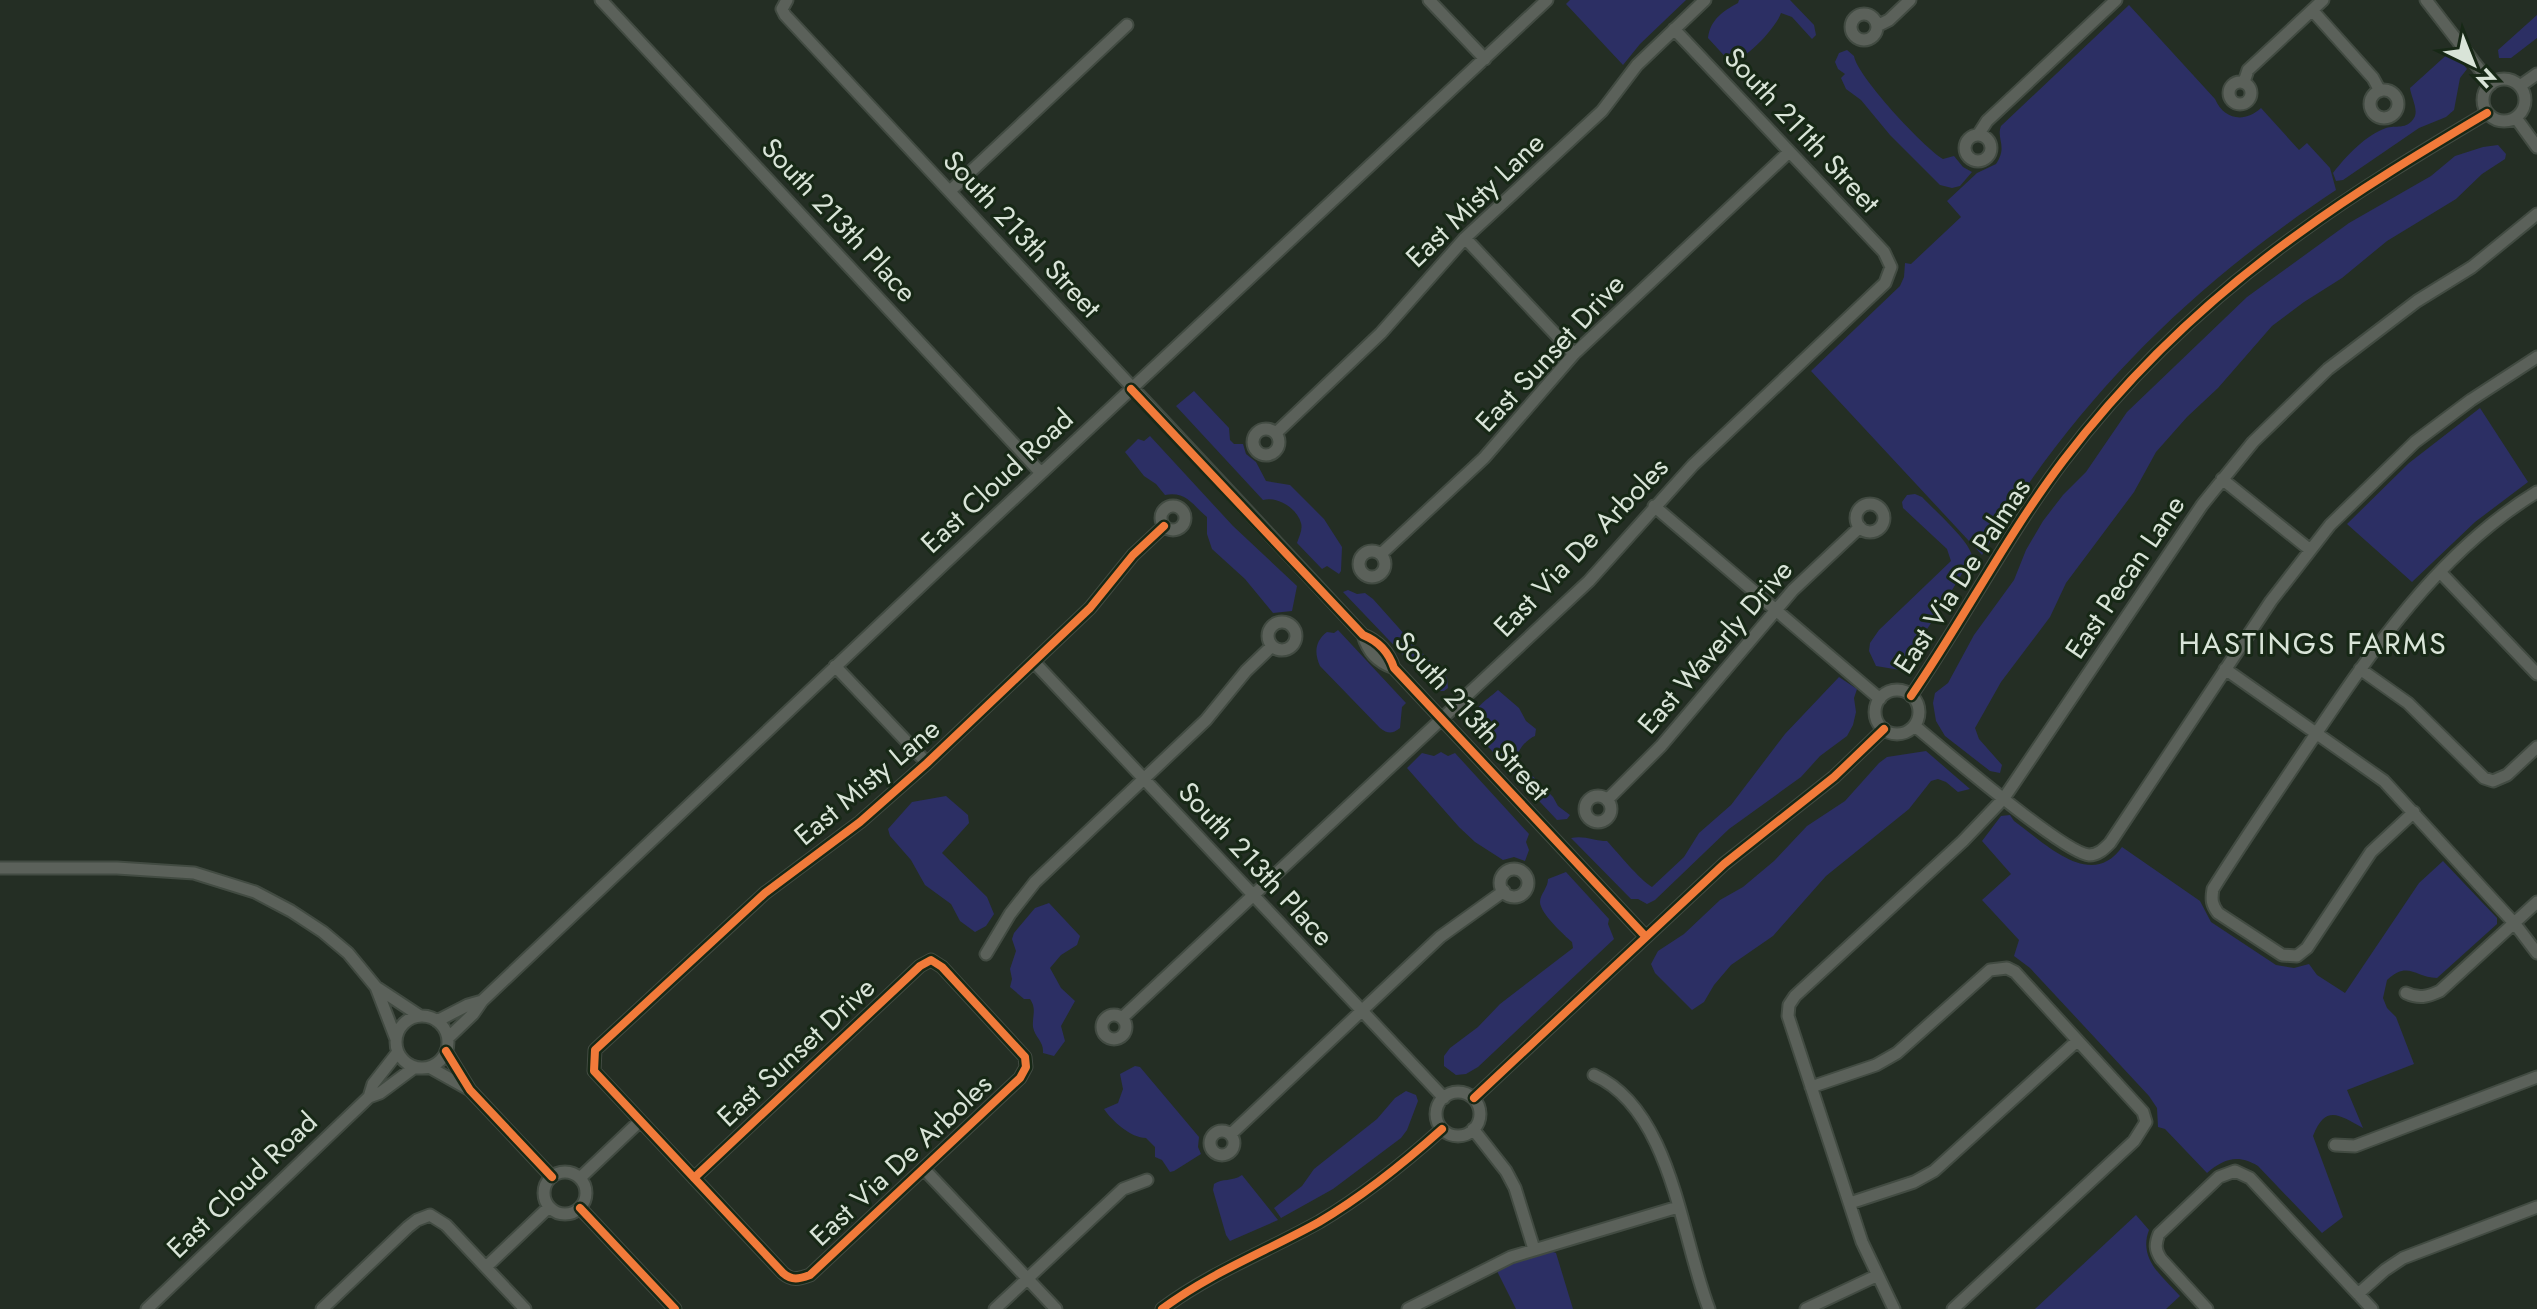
<svg xmlns="http://www.w3.org/2000/svg" width="2537" height="1309" font-family="Jost,sans-serif">
<style>
.green{fill:#2c2f64}
.lines{fill:none;stroke-linecap:round;stroke-linejoin:round}
.street-casing{stroke:#424b42;stroke-width:15}
.street{stroke:#5b615a;stroke-width:11}
.cycleway-casing{stroke:#172816;stroke-width:13}
.cycleway{stroke:#f17a3a;stroke-width:8}
.labels{text-anchor:middle;dominant-baseline:central;stroke-width:6;stroke-linejoin:round;paint-order:stroke}
.street-label{font-size:28px;fill:#d9e4d8;stroke:#172816}
.neighbourhood-label{font-size:30px;letter-spacing:2px;fill:#d9e4d8;stroke:#172816}
</style>
<rect width="100%" height="100%" fill="#242e24"/>
<!-- green -->
<path class="green" d="M1570,0H1686L1640,44L1623,65L1566,4Z
M1739,0H1790L1814,25L1816,35L1812,39L1792,17L1781,13C1776,28 1745,61 1730,62L1708,38C1710,20 1723,11 1738,3Z
M2129,5L2215,99C2224,120 2245,123 2261,108L2299,150L2307,143L2330,168L2336,190C2188,288 2074,402 1982,555L1811,371L1900,286L1904,277L1905,263L1911,264L1961,217L1947,201L1977,173L1996,164C2008,146 1996,139 2001,126Z
M2537,15V38L2511,58H2499L2498,50Z
M1847,50L1854,56C1857,76 1924,148 1943,159L1954,156L1963,167L1972,172L1960,186L1952,188L1940,185L1890,135L1861,100L1846,89L1841,78L1845,74L1838,69L1835,62L1839,53Z
M2452,50L2467,69L2460,78L2454,110L2446,117L2419,128L2343,180L2336,181L2333,173C2347,155 2366,135 2386,128C2395,125 2407,130 2414,118C2419,110 2411,97 2410,88Z
M2498,145L2506,154L2505,159L2482,174L2456,199L2387,241L2342,278L2304,302L2272,326L2218,388L2187,417L2156,452L2134,492L2066,583L2050,617L2001,682L1975,728L1979,739L2002,765L2000,773L1990,771L1945,736L1936,721L1933,703L1935,693L1948,683L1974,635L2014,580L2026,550L2043,521L2063,495L2086,472L2127,412L2247,297L2349,223L2431,176L2455,156L2483,147Z
M1194,391L1229,428L1230,440L1234,444H1243L1246,454L1256,462L1266,481L1290,485L1324,519L1342,547L1341,571L1339,574L1327,566L1322,569L1297,543C1299,536 1303,530 1301,523C1297,508 1277,496 1263,500L1176,406Z
M2480,408L2528,482L2475,522L2412,582L2347,524L2409,463Z
M1150,436L1233,526L1297,586L1292,611L1273,613L1245,579L1212,549L1207,534V517C1193,506 1187,491 1165,495L1156,484L1144,476L1125,452L1138,439L1144,441Z
M1915,494L1922,497C1934,510 1969,540 1972,556C1956,585 1939,611 1921,638C1913,650 1911,660 1900,670L1876,666L1869,651L1870,643L1879,630L1951,561L1947,549L1903,508L1902,502L1907,495Z
M1348,590L1357,594L1365,593L1373,599L1414,645L1447,678L1448,688L1444,691H1439L1431,680L1428,681L1343,592Z
M1338,630L1406,703L1402,707L1400,728C1392,734 1388,734 1380,728L1320,666C1314,653 1315,641 1327,632L1334,633Z
M1839,677L1857,689L1854,698L1856,712L1853,725L1847,736L1820,756L1801,777L1729,829L1655,900L1647,904L1638,899H1631L1571,838C1584,835 1595,841 1607,841C1619,854 1639,879 1652,887L1684,857L1699,833L1731,805L1785,734Z
M1498,690L1519,708L1526,721L1536,729L1535,736C1527,739 1516,751 1517,760L1553,797L1558,806L1570,815L1567,819L1557,820L1476,734C1470,707 1480,706 1498,690Z
M1926,751L1970,789L1958,792L1946,782L1938,779L1931,781L1909,809L1826,876L1773,936L1731,965L1714,985L1704,1002L1692,1010L1655,973L1651,964L1658,951L1684,934L1720,900L1743,887L1774,861L1807,826L1845,801L1879,763L1887,757Z
M1441,752L1448,756L1455,753L1529,834L1526,842L1529,850L1525,861L1514,857L1503,860L1475,842L1459,827L1407,768L1422,753L1434,756Z
M946,796L968,815L969,823L942,853L987,897L994,914L986,926L975,932L960,921L951,904L925,885L911,860L890,836L888,829L912,802Z
M2010,815L2014,821C2045,843 2091,891 2122,847L2200,901L2211,922L2276,965L2294,968L2309,964L2317,975L2345,993L2419,883L2443,861L2497,918V924L2437,978C2415,978 2409,960 2387,980L2383,998L2387,1008L2396,1017L2414,1064L2347,1090L2363,1128C2340,1116 2326,1103 2313,1136L2343,1217L2322,1233L2258,1166C2239,1154 2224,1158 2207,1173L2165,1129L2158,1127L2157,1108L2149,1096L2030,968L2014,956L2019,940L1982,900L2011,874L1982,841L2001,816Z
M1566,872L1609,919L1608,924L1614,939L1478,1067L1466,1074L1456,1075L1444,1066V1056L1450,1048L1478,1027L1500,1004L1573,948L1572,942C1564,935 1540,913 1540,902C1540,894 1548,888 1548,879Z
M1049,903L1080,936L1077,945L1061,955L1050,968L1061,988L1075,1001L1061,1026L1065,1041L1054,1056L1043,1053C1044,1041 1035,1038 1033,1027C1032,1016 1037,1009 1030,999H1024L1010,987L1012,979L1010,969L1016,951L1012,939L1014,933L1035,908Z
M1135,1066L1140,1067L1199,1137L1198,1147L1201,1154L1174,1171L1170,1172L1162,1160L1155,1157V1147L1146,1138C1131,1138 1112,1121 1104,1109L1118,1103L1123,1089L1120,1074Z
M1406,1091L1416,1095L1418,1101L1407,1130L1401,1138L1333,1189L1281,1218L1274,1208L1302,1186L1314,1169L1377,1119L1395,1098Z
M1242,1175L1278,1220L1230,1241L1226,1235L1213,1190L1214,1184C1222,1178 1232,1182 1242,1175Z
M2136,1215L2149,1230C2138,1259 2162,1276 2180,1296L2166,1309H2035Z
M1550,1251L1556,1253L1573,1309H1516L1497,1271L1516,1261Z"/>
<g class="lines">
<!-- street casing -->
<g class="street-casing">
<path id="street" d="M601,0L1041,473
M787,0L782,9L785,15L1363,635C1378,641 1389,653 1394,668L1646,937
M1429,0L1485,59
M2426,0L2491,84
M2312,10L2373,78L2380,91
M1851 27a13 13 0 1 1 26 0a13 13 0 1 1-26 0Z
M1877,26L1889,20L1910,0
M2483 100a21 21 0 1 1 42 0a21 21 0 1 1-42 0Z
M2229 93a11 11 0 1 1 22 0a11 11 0 1 1-22 0Z
M2244,82L2248,70L2323,0
M2520,86L2537,74
M2370 104a14 14 0 1 1 28 0a14 14 0 1 1-28 0Z
M2516,118L2537,147
M1978,135L1987,121L2116,0
M1965 148a13 13 0 1 1 26 0a13 13 0 1 1-26 0Z
M950,191L1127,25
M1465,238L1574,354
M1253 442a13 13 0 1 1 26 0a13 13 0 1 1-26 0Z
M1276,433L1381,333L1465,238L1602,111L1637,65L1705,0
M2222,479L2309,549
M1856 518a14 14 0 1 1 28 0a14 14 0 1 1-28 0Z
M1161 518a12 12 0 1 1 24 0a12 12 0 1 1-24 0Z
M1654,506L1880,699
M1359 564a13 13 0 1 1 26 0a13 13 0 1 1-26 0Z
M1381,554L1484,458L1574,354L1789,152
M2440,572L2537,674
M1268 636a14 14 0 1 1 28 0a14 14 0 1 1-28 0Z
M1363,635C1368,652 1377,662 1394,668
M1034,662L1444,1098
M835,666L927,763
M2225,669L2384,781L2515,924L2537,953
M2360,669L2408,703L2484,778L2493,781L2507,775L2537,747
M1875 712a22 22 0 1 1 44 0a22 22 0 1 1-44 0Z
M1911,696C1964,619 2007,535 2063,461C2129,374 2209,298 2298,234C2358,190 2423,151 2487,113
M1915,726C1940,747 2065,854 2089,855C2098,855 2104,849 2110,843L2271,601L2330,525L2415,442L2471,400L2537,357
M1585 809a13 13 0 1 1 26 0a13 13 0 1 1-26 0Z
M1607,800L1661,746L1793,590L1860,527
M2414,812L2371,852L2307,948L2297,956L2282,955L2218,913C2212,905 2211,900 2213,889C2243,841 2275,795 2307,747C2371,652 2437,553 2537,492
M0,868H117L194,873L255,892L291,911L323,932L348,953L376,987L396,1039
M1500 883a14 14 0 1 1 28 0a14 14 0 1 1-28 0Z
M986,954L1010,914L1035,882L1206,720L1246,671L1272,646
M376,987L420,1016
M2406,993C2419,999 2427,997 2440,991L2537,902
M1102 1027a12 12 0 1 1 24 0a12 12 0 1 1-24 0Z
M396 1042a26 26 0 1 1 52 0a26 26 0 1 1-52 0Z
M1122,1018L1589,581L1693,465L1885,283L1891,267L1884,252L1674,29
M437,1021L468,1005L482,1001
M448,1038L473,1014L482,1001L944,564L1547,0
M446,1051L470,1090L552,1177
M429,1067L470,1090
M1594,1075C1672,1110 1681,1238 1709,1309
M1811,1087L1876,1065L1897,1053L1990,970L2007,968L2015,972L2143,1112L2146,1122L2134,1141L1953,1309
M1436 1114a22 22 0 1 1 44 0a22 22 0 1 1-44 0Z
M369,1097L373,1084L398,1052
M1474,1098L1724,864L1834,777L1884,729
M1473,1129L1506,1171L1515,1188L1534,1249
M1210 1143a12 12 0 1 1 24 0a12 12 0 1 1-24 0Z
M1231,1134L1440,937L1504,891
M2335,1145L2355,1146L2537,1077
M924,1169L1056,1309
M544 1193a21 21 0 1 1 42 0a21 21 0 1 1-42 0Z
M580,1178L640,1121
M694,1178L920,966L931,960L942,967L1025,1057L1026,1067L1020,1078L810,1275C799,1279 792,1281 783,1273L594,1071L595,1050L765,893L860,822L927,763L1090,608L1133,555L1164,526
M1850,1203L1914,1182L1934,1171L2077,1041
M580,1208L675,1309
M486,1267L549,1207
M2358,1294L2385,1270L2403,1258L2537,1207
M147,1309L369,1097L380,1093L415,1067
M322,1309L408,1227L417,1220L430,1215L446,1225L525,1309
M995,1309L1123,1189L1147,1180
M1162,1309C1210,1273 1267,1251 1319,1222C1363,1196 1404,1163 1442,1129
M1408,1309L1511,1257L1678,1207
M1806,1309L1876,1276
M1894,1309L1862,1242L1788,1016L1789,1005L1795,996L1963,841L2004,798L2202,505L2253,442L2328,369L2417,301L2472,267L2537,214
M2207,1309L2161,1259C2155,1250 2155,1244 2159,1234L2219,1177L2235,1171L2250,1178L2372,1309"/>
</g>
<!-- street -->
<use href="#street" class="street"/>
<!-- cycleway casing -->
<g class="cycleway-casing">
<path id="cycleway" d="M1131,389L1363,635C1378,641 1389,653 1394,668L1646,937
M1911,696C1964,619 2007,535 2063,461C2129,374 2209,298 2298,234C2358,190 2423,151 2487,113
M446,1051L470,1090L552,1177
M1474,1098L1724,864L1834,777L1884,729
M694,1178L920,966L931,960L942,967L1025,1057L1026,1067L1020,1078L810,1275C799,1279 792,1281 783,1273L594,1071L595,1050L765,893L860,822L927,763L1090,608L1133,555L1164,526
M580,1208L675,1309
M1162,1309C1210,1273 1267,1251 1319,1222C1363,1196 1404,1163 1442,1129"/>
</g>
<!-- cycleway -->
<use href="#cycleway" class="cycleway"/>
</g>
<g class="labels">
<!-- street labels -->
<g class="street-label">
<text transform="translate(1802 130) rotate(47)">South 211th Street</text>
<text transform="translate(1475 200) rotate(-44)">East Misty Lane</text>
<text transform="translate(839 220) rotate(47)">South 213th Place</text>
<text transform="translate(1022 234) rotate(47)">South 213th Street</text>
<text transform="translate(1550 353) rotate(-47)">East Sunset Drive</text>
<text transform="translate(997 481) rotate(-43)">East Cloud Road</text>
<text transform="translate(1581 547) rotate(-46)">East Via De Arboles</text>
<text transform="translate(1962 576) rotate(-57)">East Via De Palmas</text>
<text transform="translate(2125 577) rotate(-56)">East Pecan Lane</text>
<text transform="translate(1715 647) rotate(-49)">East Waverly Drive</text>
<text transform="translate(1472 716) rotate(48)">South 213th Street</text>
<text transform="translate(867 782) rotate(-40)">East Misty Lane</text>
<text transform="translate(1256 864) rotate(47)">South 213th Place</text>
<text transform="translate(796 1052) rotate(-43)">East Sunset Drive</text>
<text transform="translate(901 1160) rotate(-43)">East Via De Arboles</text>
<text transform="translate(242 1185) rotate(-44)">East Cloud Road</text>
</g>
<!-- neighbourhood labels -->
<g class="neighbourhood-label">
<text x="2313" y="643">HASTINGS FARMS</text>
</g>
</g>
<!-- north arrow -->
<g transform="translate(2473 64) rotate(137)" stroke="#172816" stroke-width="6" paint-order="stroke">
<path d="M0-6L14 30L0 20L-14 30Z" fill="#d9e4d8"/>
<text y="-12" font-size="22" font-weight="bold" text-anchor="middle" fill="#d9e4d8">N</text>
</g>
</svg>
